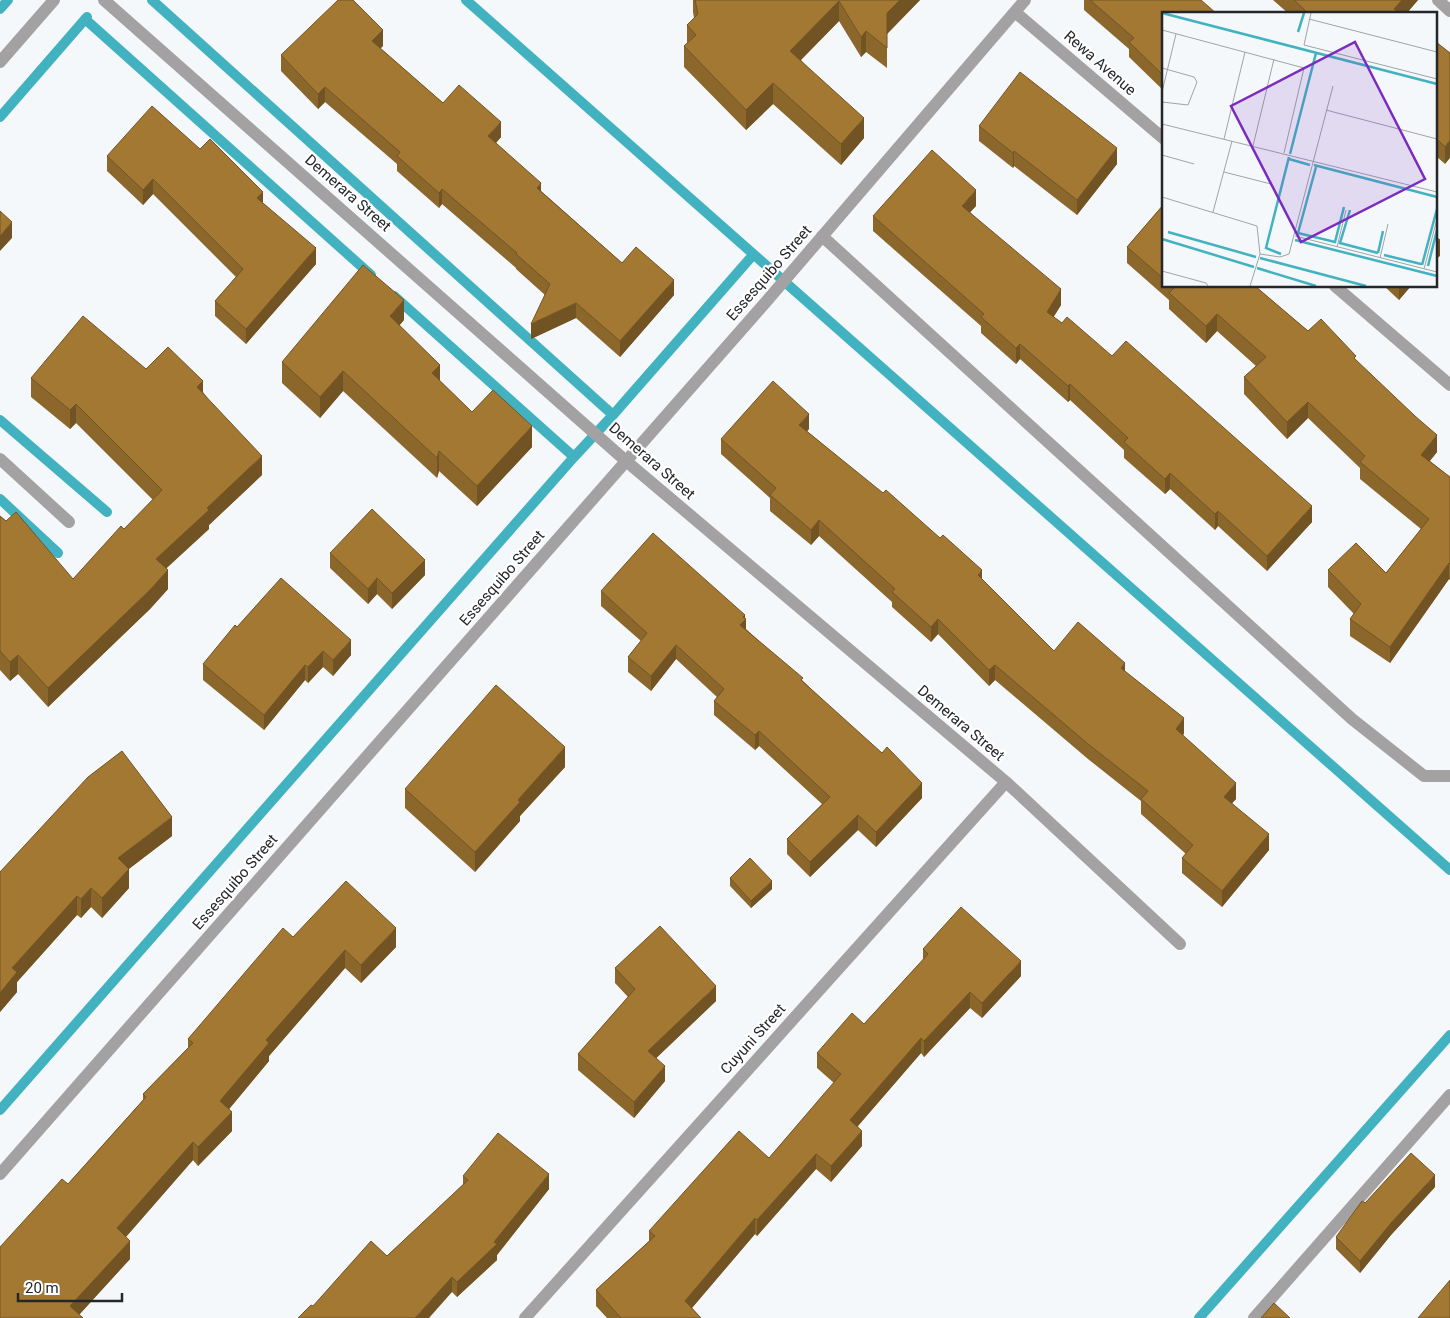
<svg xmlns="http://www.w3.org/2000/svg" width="1450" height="1318" font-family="Roboto,sans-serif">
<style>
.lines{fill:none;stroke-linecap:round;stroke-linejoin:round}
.stream{stroke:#42b2c0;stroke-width:10}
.street{stroke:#a3a1a1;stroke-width:12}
.wall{fill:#8c672c}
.shaded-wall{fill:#725424}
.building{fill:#a37833;stroke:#725424}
.labels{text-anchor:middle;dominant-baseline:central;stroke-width:4.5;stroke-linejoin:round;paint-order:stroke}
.street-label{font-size:15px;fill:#252628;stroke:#fff}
.inset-river{fill:none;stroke:#42b2c0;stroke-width:2.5}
.inset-road{fill:none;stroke:#a1a4a7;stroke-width:1}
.view{fill:#7b2cbf;fill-opacity:0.15;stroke:#7b2cbf;stroke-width:2.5}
.inset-edge{fill:none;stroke:#252628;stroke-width:2.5}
</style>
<rect width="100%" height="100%" fill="#f4f8fb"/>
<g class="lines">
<!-- stream -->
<path class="stream" d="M152,0L613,415L753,255
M466,0L1450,870
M0,9L8,0
M85,19L371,275
M0,117L87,17
M394,296L574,457
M0,420L107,512
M0,499L58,553
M0,1110L574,457L613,415
M1199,1318L1450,1035"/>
<!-- street -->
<path class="street" d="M104,0L626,461L1006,782L1180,944
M1438,0L1450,11
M1015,12L1164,139
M0,62L54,0
M822,236L1352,719L1424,776H1450
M1335,286L1450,385
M0,459L69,522
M0,1174L765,303L1025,0
M525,1318L1006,782
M1254,1318L1450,1095"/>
</g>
<!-- wall -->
<path class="wall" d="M693,0H920L887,34V68L866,52L861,57L839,21L801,60L864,138L841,165L773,104L746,130L684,67V46L687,44V25L694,18L693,12Z
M1084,0H1201L1164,14V91L1129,57V49L1084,10Z
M1273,0H1418L1406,14H1289Z
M1436,42L1450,53L1445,164L1436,156Z
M383,46L380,48L443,103L501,137L496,143L541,191L622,263L674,295L620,357L576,318L531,339L545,295L516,269V268L442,204L439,208L397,171V164L325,102L318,109L281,71V55Z
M979,126L1117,164L1077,215L1014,166L1013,168L979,141Z
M200,149L263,203L316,264L246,344L215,316V301L236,277L153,194L143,205L107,171V156Z
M1164,204V286H1255L1308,331L1356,360L1437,452L1430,461L1450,477V580L1449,579L1390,663L1350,636V619L1354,614L1328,587V570L1386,573L1421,529L1360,479V468L1308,418L1287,439L1244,394V377L1256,366L1217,331L1206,343L1169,309V300L1127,263V247Z
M976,206L970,212L1061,305L1053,317L1112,356L1312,522L1267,571L1218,526L1215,530L1170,489L1165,494L1124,458V450L1070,400L1068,402L1020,359L1016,364L981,333V326L873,231V216Z
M1384,286H1411L1399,300Z
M404,320L399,325L440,381L472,412L532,447L477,506L439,471L437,478L343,391L320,418L282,383V362Z
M146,369L203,392L262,475L209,525V529L166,568L168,589L150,609L48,707L18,674L10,681L0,670V516L73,579L124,529L153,500L76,423L70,429L31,397V378Z
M809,429L807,431L982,579L1054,651L1125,671L1184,733L1183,736L1236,799L1232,803L1269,850L1222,907L1182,873V858L1186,854L1141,814V801L1088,759L995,680L989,686L938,634L931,642L892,607V602L819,536L811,545L770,511V498L721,454V439Z
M330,553L425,575L392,609L377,594L368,604L330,568Z
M601,591L745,618L746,629L803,681L922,798L876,847L858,830L810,877L787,854V839L822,804L759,746L755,750L714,715V701L717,697L676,659L651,691L628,672V657L641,641L601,606Z
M237,627L351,655L333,676L323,667L308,683L305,680L264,730L203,680V664Z
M565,767L520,816V821L475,872L405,808V789Z
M172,836L129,869V888L102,918L91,907L81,918L77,915L17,982V992L0,1012V872Z
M730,878L772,889L751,908L730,886Z
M293,937L396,947L361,983L345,968L269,1056V1061L229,1109L232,1131L198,1166L193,1160L126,1237L130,1259L79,1315L0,1318L68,1184L143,1100V1094L188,1048V1039Z
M923,949L1021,976L982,1018L970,1008L924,1057L921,1053L858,1126L862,1146L831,1182L816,1169L757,1236L755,1234L692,1308L701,1318H607L596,1306V1290L649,1241V1231L769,1158L834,1083L817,1068V1053L864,1024L923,960Z
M615,968L716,1001L656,1058L665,1081L634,1118L578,1070V1054L628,997L615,983Z
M463,1176L549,1189L497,1255V1260L457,1297L452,1292L298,1318L313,1306L387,1256L463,1185Z
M1435,1187L1391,1235L1360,1273L1336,1249V1237L1365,1203Z"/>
<!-- shaded-wall -->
<path class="shaded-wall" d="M900,0H920L887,34V68V13Z
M1402,0H1418L1406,14H1394V9Z
M839,1V21L790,71V51Z
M383,30V46L372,57V41Z
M866,31V52L861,57V37Z
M773,83V104L746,130V110Z
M325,87V102L318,109V94Z
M864,118V138L841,165V144Z
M501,122V137L488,152V136Z
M1450,140V158L1445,164V147Z
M1117,148V164L1077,215V200Z
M1014,151V166L1013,168V153Z
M153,179V194L143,205V190Z
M541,183V199L537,188Z
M442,189V204L439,208V193Z
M976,190V206L962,221V206Z
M263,192V208L257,198Z
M12,222V238L0,251V236Z
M1440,240V256L1436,259V244Z
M316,248V264L246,344V329Z
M674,280V295L620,357V341Z
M1399,286H1411L1399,300Z
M1061,289V305L1047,328V312Z
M404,300V320L390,337V316Z
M576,303V318L531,339V324Z
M1217,314V331L1206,343V326Z
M1020,344V359L1016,364V348Z
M440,365V385L432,373Z
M343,371V391L320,418V397Z
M203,381V400L197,387Z
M1070,384V400L1068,402V386Z
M1308,402V418L1287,439V422Z
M76,404V423L70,429V410Z
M809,414V429L799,440V425Z
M532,426V447L477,506V486Z
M1437,435V452L1421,471V455Z
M439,451V471L437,478V458Z
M262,456V475L209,525V529L156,578V559L207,508Z
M1170,473V489L1165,494V479Z
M1312,506V522L1267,571V556Z
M1218,511V526L1215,530V514Z
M819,520V536L811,545V530Z
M425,560V575L392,609V593Z
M1449,563V579L1390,663V647Z
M168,570V589L150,609L48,707V688Z
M982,570V586L978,575Z
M377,578V594L368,604V589Z
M745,615V620L746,619V634L740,625L743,617Z
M938,619V634L931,642V627Z
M351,640V655L333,676V660Z
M676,645V659L651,691V676Z
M323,651V667L308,683V667Z
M18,655V674L10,681V662Z
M1125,663V678L1121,668Z
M305,665V680L264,730V715Z
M995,665V680L989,686V670Z
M1184,718V733L1176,745V729Z
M759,731V746L755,750V735Z
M565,747V767L520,816V821L475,872V852L518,800Z
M922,783V798L876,847V832Z
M1236,783V799L1224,812V797Z
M858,815V830L810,877V862Z
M172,817V836L118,877V858Z
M1269,834V850L1222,907V891Z
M129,869V888L102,918V898Z
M772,881V889L751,908V901Z
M91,888V907L81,918V899Z
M77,896V915L17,982V992L0,1012V993L12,968Z
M396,928V947L361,983V965Z
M345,950V968L269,1056V1061L220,1120V1101L266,1040Z
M1021,961V976L982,1018V1003Z
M716,986V1001L648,1066V1051Z
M970,992V1008L924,1057V1041Z
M921,1038V1053L850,1135V1120Z
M665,1066V1081L634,1118V1102Z
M232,1112V1131L198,1166V1147Z
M862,1131V1146L831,1182V1166Z
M193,1142V1160L117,1247V1228Z
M816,1154V1169L757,1236V1220Z
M549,1174V1189L497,1255V1260L457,1297V1282L494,1242Z
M1435,1175V1187L1391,1235L1360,1273V1261L1391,1223Z
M755,1218V1234L685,1316V1301Z
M130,1241V1259L76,1318L70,1306Z
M452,1277V1292L429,1318H415Z"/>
<!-- building -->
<path class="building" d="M338,0H353L383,30L372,41L443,103L459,85L501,122L488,136L541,183L537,188L622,263L636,247L674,280L620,341L576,303L531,324L550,284L516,254L517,253L442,189L439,193L397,156L400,152L325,87L318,94L281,55Z
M695,0H900L887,13V48L866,31L861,37L839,1L790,51L864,118L841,144L773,83L746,110L684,46L696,35L687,25L698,14Z
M1090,0H1201L1217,14H1164V76L1129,42L1134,38Z
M1294,0H1402L1394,9L1400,14H1306L1307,12Z
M1436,42L1450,53V140L1445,147L1436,138Z
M1020,72L1117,148L1077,200L1014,151L1013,153L979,126Z
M152,106L200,149L210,139L263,192L257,198L316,248L246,329L215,301L243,269L153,179L143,190L107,156Z
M932,150L976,190L962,206L1061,289L1047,312L1062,323L1067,317L1112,356L1126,341L1312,506L1267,556L1218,511L1215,514L1170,473L1165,479L1124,442L1128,438L1070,384L1068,386L1020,344L1016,348L981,317L984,314L873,216Z
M1164,204V279L1127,247Z
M0,211L12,222L0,236Z
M1436,237L1440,240L1436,244Z
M363,265L404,300L390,316L440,365L432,373L472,412L493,390L532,426L477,486L439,451L437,458L343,371L320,397L282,362Z
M1172,286H1255L1308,331L1321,319L1356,356L1354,358L1415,416L1437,435L1421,455L1450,477V564L1449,563L1390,647L1350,619L1361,604L1328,570L1356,543L1386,573L1429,519L1360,462L1365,456L1308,402L1287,422L1244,377L1266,357L1217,314L1206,326L1169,293L1174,288Z
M83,316L146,369L168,347L203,381L197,387L262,456L207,508L209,510L156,559L168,570L150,590L48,688L18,655L10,662L0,651V516L6,521L16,512L73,579L121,526L124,529L162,490L76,404L70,410L31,378Z
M773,381L809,414L799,425L883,493L886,490L940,538L943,535L982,570L978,575L1054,651L1078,622L1125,663L1121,668L1184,718L1176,729L1236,783L1224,797L1269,834L1222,891L1182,858L1193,845L1141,799L1148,791L1088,744L995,665L989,670L938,619L931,627L892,592L895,589L819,520L811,530L770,495L776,488L721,439Z
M372,509L425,560L392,593L377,578L368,589L330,553Z
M653,533L745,615L743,617L746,619L740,625L803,678L801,680L882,753L887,747L922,783L876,832L858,815L810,862L787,839L830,797L759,731L755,735L714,701L724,689L676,645L651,676L628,657L647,633L601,591Z
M281,578L351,640L333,660L323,651L308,667L305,665L264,715L203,664L235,625L237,627Z
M496,685L565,747L518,800L520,802L475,852L405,789Z
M122,751L172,817L118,858L129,869L102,898L91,888L81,899L77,896L12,968L17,972L0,993V872L88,777Z
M750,858L772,881L751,901L730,878Z
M346,881L396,928L361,965L345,950L266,1040L269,1043L220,1101L232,1112L198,1147L193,1142L117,1228L130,1241L70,1306L83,1318H0V1247L62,1179L68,1184L146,1097L143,1094L193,1043L188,1039L283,928L293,937Z
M961,907L1021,961L982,1003L970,992L924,1041L921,1038L850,1120L862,1131L831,1166L816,1154L757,1220L755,1218L685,1301L701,1318H621L596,1290L655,1236L649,1231L739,1131L769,1158L841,1074L817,1053L852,1013L864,1024L928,954L923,949Z
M660,926L716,986L648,1051L665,1066L634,1102L578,1054L635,989L615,968Z
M498,1133L549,1174L494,1242L497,1244L457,1282L452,1277L415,1318H298L311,1305L313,1306L371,1241L387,1256L468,1180L463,1176Z
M1411,1153L1435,1175L1391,1223L1360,1261L1336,1237L1362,1201L1365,1203Z
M1450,1280V1318H1418Z
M1274,1303L1290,1318H1261Z"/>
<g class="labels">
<!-- street labels -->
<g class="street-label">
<text transform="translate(1100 63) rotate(41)">Rewa Avenue</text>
<text transform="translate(348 193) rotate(41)">Demerara Street</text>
<text transform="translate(769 273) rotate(-49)">Essesquibo Street</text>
<text transform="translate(652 461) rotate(41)">Demerara Street</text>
<text transform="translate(502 578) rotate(-49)">Essesquibo Street</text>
<text transform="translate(961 723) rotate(40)">Demerara Street</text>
<text transform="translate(235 882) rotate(-49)">Essesquibo Street</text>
<text transform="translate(753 1039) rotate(-48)">Cuyuni Street</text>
</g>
</g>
<!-- overview -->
<g transform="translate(1162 12)">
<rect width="275" height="275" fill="#f4f8fb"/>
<path class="inset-river" d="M0,1L275,72M136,20L142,1M128,142L154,41M127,147L148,153M152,153L275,185M188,198L178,231L216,241M6,220L94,245M136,221L173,230L182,195M136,221L154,155M0,227L92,255M133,228L275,264M216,241L221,219M119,242L104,236L127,145M222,243L259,252M98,246L204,274M260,253L275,197M266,254L275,218M95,256L154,274"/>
<path class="inset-road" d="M149,1L142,33L275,67M147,7L275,40M0,18L142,56L122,141M0,56L32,65L35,70L26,93L0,90M0,80L14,22M164,98L275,127M0,112L275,180M62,127L83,40M91,134L112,47M0,143L32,152M62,160L109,172M0,185L95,214L98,242M51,200L70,129M133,224L275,260M175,235L184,198M98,242L118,245L127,242L171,74M218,246L226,212M262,257L275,207M0,259L44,271L46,274M88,274L98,242"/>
<path class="view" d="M193,30L263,167L139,230L69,94Z"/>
<rect width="275" height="275" class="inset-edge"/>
</g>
<!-- scale -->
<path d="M18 1293v8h104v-8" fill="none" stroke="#252628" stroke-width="2.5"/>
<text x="25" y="1293" font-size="15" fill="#252628" stroke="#ffffff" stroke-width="4" paint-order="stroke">20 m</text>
</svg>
